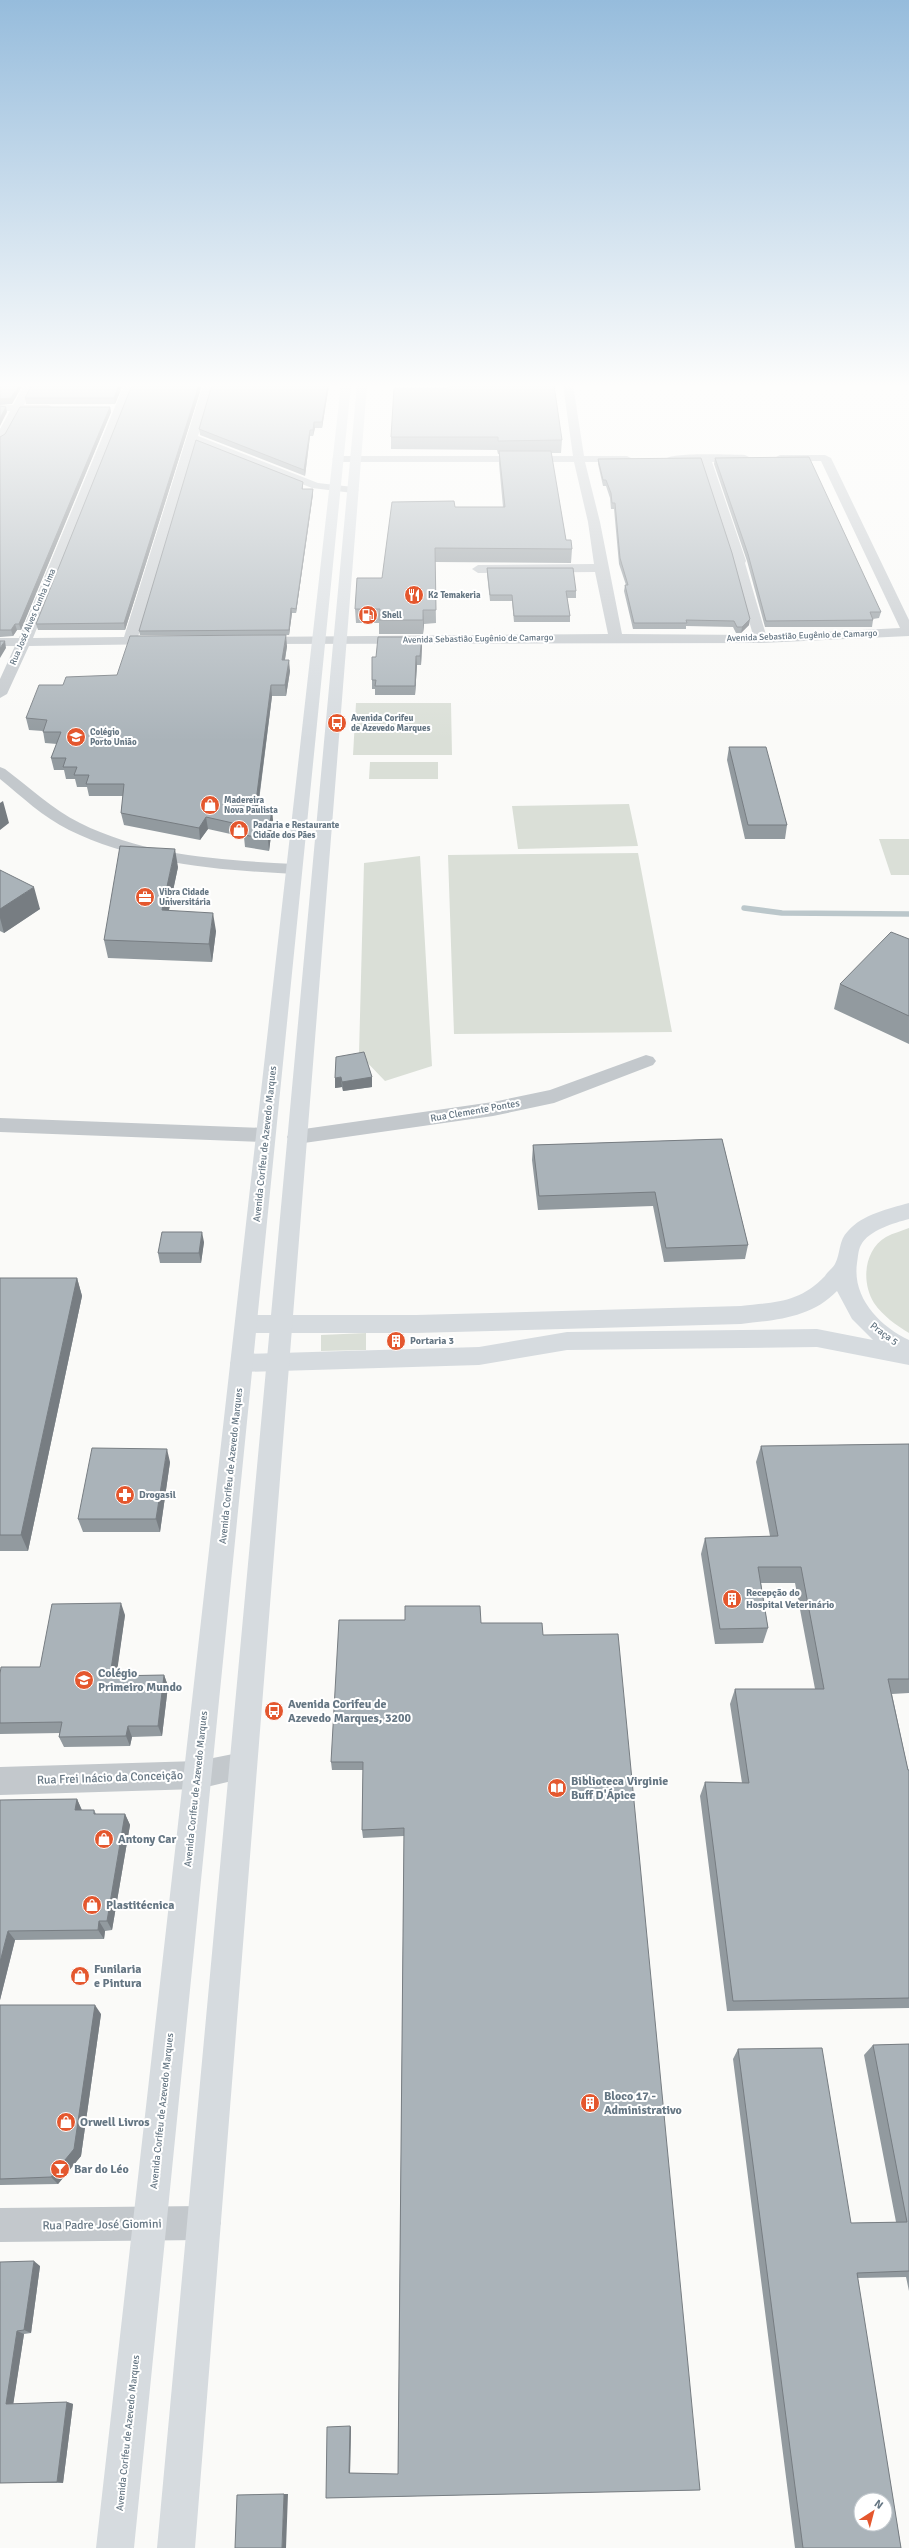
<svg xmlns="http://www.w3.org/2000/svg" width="909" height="2548" font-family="Signika,sans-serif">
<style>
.green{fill:#dadfd7}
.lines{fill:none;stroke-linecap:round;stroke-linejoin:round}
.stream{stroke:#bbc7cb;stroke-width:5.5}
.street{fill:#c3c8cc;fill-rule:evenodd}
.secondary{fill:#d6dbdf;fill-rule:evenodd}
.primary{fill:#d6dbdf;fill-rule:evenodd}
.wall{fill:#929a9f}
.shaded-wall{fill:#777d82}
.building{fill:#aab3b9;stroke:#777d82;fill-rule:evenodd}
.labels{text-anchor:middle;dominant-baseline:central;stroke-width:4;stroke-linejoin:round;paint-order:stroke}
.far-poi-label{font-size:9px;font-weight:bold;fill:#657683;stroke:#fff;text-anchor:start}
.far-street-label{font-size:9px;fill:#657683;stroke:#fff}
.street-label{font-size:10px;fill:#657683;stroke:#fff}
.poi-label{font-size:10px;font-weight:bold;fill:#657683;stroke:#fff;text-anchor:start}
.near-poi-label{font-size:12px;font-weight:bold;fill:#657683;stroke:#fff;text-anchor:start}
.near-street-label{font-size:12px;fill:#657683;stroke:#fff}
</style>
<rect width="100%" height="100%" fill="#fafaf8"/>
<!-- green -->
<path class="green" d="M356,703H451L452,755H353Z
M370,762H438V779H369Z
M629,804L638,846L518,849L512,806Z
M879,839H909V875H891Z
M638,853L672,1032L454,1034L448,855Z
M420,856L432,1066L385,1081L359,1054L364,863Z
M909,1228V1333C896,1325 883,1316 874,1303C861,1282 864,1250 886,1237C893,1233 902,1231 909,1228Z
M366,1333V1350L321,1351V1335Z"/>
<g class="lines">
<!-- stream -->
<path class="stream" d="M744,908L782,913L909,914"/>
<!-- street -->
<path class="street" d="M24,385H34L24,405H49L54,408L49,411H20L5,439L0,442V429L10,411H0V405H13Z
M124,385H134L33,638L124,637L203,385H213L198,436L318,483L353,487L359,490L353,493L312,488L196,442L138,637L164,638L166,641L164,644L29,646L7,694L0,698V679L15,646H0V638H19Z
M563,385H573L584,456H627L633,459L627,462H585L600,522L622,634L753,635L732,561L733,559L701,462H672L666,459C672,452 733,455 745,455L751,458L745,461L712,462L746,561L745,563L766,635L900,628L821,461H780L774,458L780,455H825L831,458L909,620V636L761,643L252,644L250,641L252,638L257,637L608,634L595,572L478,573L472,569L478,565L594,564L588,522L574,462H338L332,459L338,456H573Z
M0,767L5,769C29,787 52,809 80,823C146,856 221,860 294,864L302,869L294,874C218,870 138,864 69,830C43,817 22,797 0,779Z
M646,1055L653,1057L656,1061L653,1065L554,1103L493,1116L297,1144L290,1142L287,1137L290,1132L297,1130L493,1102L550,1090Z
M0,1118L265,1128L272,1130L275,1135L272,1140L265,1142L0,1132Z
M243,1752L253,1756L257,1766L253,1776L198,1789L0,1795V1767L198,1761Z
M204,2206L216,2211L221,2223L216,2235L204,2240L0,2242V2208Z"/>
<!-- secondary -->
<path class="secondary" d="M909,1203V1219C894,1223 869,1230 861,1245C858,1250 858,1258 857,1263C852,1298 880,1326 909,1340V1365L817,1347L567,1350L479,1365L242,1372L234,1370L230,1363L234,1356L242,1354L479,1347L567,1332L817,1329L873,1340L852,1319L837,1291C811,1318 776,1320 741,1324L416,1333H246L238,1330L235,1324L238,1318L246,1315H416L741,1306C776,1302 799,1303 825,1276C827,1272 833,1268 835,1264C841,1253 838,1241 848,1231C863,1214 888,1209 909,1203Z"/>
<!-- primary -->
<path class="primary" d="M341,385H351L134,2548H96Z
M357,385H367L195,2548H157Z"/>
</g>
<!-- wall -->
<path class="wall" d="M32,385H123L115,404H26L25,398Z
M132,385H202L125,630H38L36,624Z
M209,385H329L322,428H315L313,436H310L305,476L200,435L199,429L212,385Z
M449,388L562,440L561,453H551L566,540L572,549L571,563L435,562L436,623L424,624L423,634H379V623H356L355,609L382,578L455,507H503L499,464V454H498L497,450L391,449V437Z
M110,407L111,412L21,630H17L13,636L0,637V437Z
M715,458L881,612L879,618L873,619V620L872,627H765L747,561L714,464Z
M598,459L749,625L741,633H736L733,627L686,626V629H633L624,591L625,585H626L619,564L614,509H611L610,498L606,486H603L598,464Z
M303,482V489H313V494L296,613H292L289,635H140L139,631Z
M487,568L576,591V598H567L570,616V622H514L512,601H490L487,574Z
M287,646L285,660L290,671L286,696H272L258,809L273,820L269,851L245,847L244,837L208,829L200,840L124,825L121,813L123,796H89L87,787H77L75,779H66L64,770H54L51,758L57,744L45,743L43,731L29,730L26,718L63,685Z
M422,646L421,665H417L415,695H375V689H372V680L376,657Z
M729,747L787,825L785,839H745L727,760Z
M178,867L169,910L216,931L212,962L108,958L104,940Z
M0,870L40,909L4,933L0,931Z
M909,939V1044L834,1009L840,984Z
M372,1077V1087L343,1091L342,1087L335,1088V1078Z
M722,1139L748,1245L745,1259L664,1262L653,1206L538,1210L532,1160L533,1145Z
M204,1242L201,1263H160L158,1253Z
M0,1278H77L82,1296L28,1551H0Z
M909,1444V1693L892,1694L908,1770H909V2008L727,2011L700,1796L705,1782L742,1783L730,1704L735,1689H815L795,1583H761L768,1628L763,1643L715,1644L701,1554L705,1538L770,1536L756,1462L761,1446Z
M170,1462L160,1532H83L78,1519Z
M125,1615L116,1676L164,1675L168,1686L162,1736L132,1737L130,1746L64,1747L59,1737L60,1733L0,1734V1674L40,1667Z
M481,1623L543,1635L700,2490L326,2498L350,2426L351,2427L350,2473L398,2474L404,1836L363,1838L362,1830L363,1770H332L331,1762Z
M77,1799L82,1810H94L96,1814H125L130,1825L112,1930L105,1931L104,1939L15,1940L0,2000V1800Z
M0,2005L101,2014L81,2156L58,2184L0,2185Z
M909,2044V2291L906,2277L857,2278L901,2548H795L733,2059L738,2049L851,2223L896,2222L864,2055L873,2045Z
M0,2262L40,2266L31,2333L24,2334L13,2404L67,2402L73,2404L63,2483H0Z"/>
<!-- shaded-wall -->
<path class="shaded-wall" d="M19,385H23L12,404L0,405V399Z
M119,385H123L115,404L114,398Z
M199,385H202L125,630L124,623Z
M328,385H329L322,428V422Z
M6,407L7,412L0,426V418Z
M110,407L111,412L21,630L19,624Z
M314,422L315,428L313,436V430Z
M310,430V436L305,476L304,470Z
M313,489V494L296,613V609Z
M291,608L292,613L289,635V630Z
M423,610L424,624L423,634Z
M750,619L749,625L741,633L742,627Z
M15,624L17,630L13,636L11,630Z
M286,635L287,646L283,671L282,660Z
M422,637V646L421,665L420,656Z
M5,641L6,648L0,658V648Z
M416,656L417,665L415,695V686Z
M289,660L290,671L286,696L285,685Z
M271,685L272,696L256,821L255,809Z
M3,801L9,823L0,830V803Z
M272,808L273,820L269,851L268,839Z
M206,817L208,829L200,840L199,828Z
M175,849L178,867L165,928L162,910Z
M34,887L40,909L4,933L0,918V909Z
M213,913L216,931L212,962L209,944Z
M341,1077L342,1087L335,1088V1078Z
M372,1077V1087L343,1091L342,1082Z
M202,1232L204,1242L201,1263L199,1253Z
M77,1278L82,1296L28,1551L21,1535Z
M167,1449L170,1462L160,1532L156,1519Z
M121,1603L125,1615L115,1686L110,1676Z
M164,1675L168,1686L162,1736L158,1726Z
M128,1726L132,1737L130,1746L126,1736Z
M77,1799L82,1811L75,1810Z
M125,1814L130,1825L112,1930L107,1921Z
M99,1921L105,1931L104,1939L98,1930Z
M8,1931L15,1940L0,2000V1962Z
M95,2005L101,2014L81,2156L58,2184L51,2177Z
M34,2261L40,2266L31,2333L24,2330Z
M17,2331L24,2334L13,2406L6,2404Z
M67,2402L73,2404L63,2483L57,2482Z
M350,2426L351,2427L350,2474L349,2473Z
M284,2494H288L286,2548H282Z"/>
<!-- building -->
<path class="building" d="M0,385H19L11,398L0,399Z
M32,385H119L114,398H25Z
M132,385H199L124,623L36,624Z
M212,385H328L322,422H314L313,430H310L304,470L199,429Z
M449,385H554L562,440L498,441V437H391L394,388H449Z
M0,406L6,407L0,418Z
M20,407H110L19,624H15L11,630H0V437L5,434Z
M196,440L303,482L302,489H313L296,609L291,608L289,630L139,631Z
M499,451H551L566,540H571L572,549L435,548L436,610H423V620H379L380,609H355L357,578H382L392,502L454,501L455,507H505Z
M809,457L881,612H870L873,620L766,621L748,554L715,458Z
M701,458L732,553L750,619L742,627H737L734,621L686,620L687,623H634L625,585H628L620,558L615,503H612L611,493L606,480H603L598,459Z
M487,568H573L576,591H566L570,616H514L512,595H490Z
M286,635L282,660H289L285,685H271L255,809L272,808L268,839L244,835L246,826L206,817L199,828L121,813L124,784H86L89,775H74L77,767H63L66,758H51L61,732H43L47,720L26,718L39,685H63L66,677L117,675L130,636Z
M378,637H422L420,656H416L415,686H375L376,680H372V657H376Z
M0,641H5L0,648Z
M729,747H766L787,825H748Z
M120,846L175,849L162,910L213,913L209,944L104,940Z
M0,870L34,887L0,909Z
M891,932L909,939V1016L840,984Z
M364,1052L372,1077L342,1082L341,1077L335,1078L336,1057Z
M722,1139L748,1245L666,1248L655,1192L539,1196L533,1145Z
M162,1232H202L199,1253H158Z
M0,1278H77L21,1535H0Z
M909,1444V1679H888L908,1770H909V1998L733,2001L705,1782L749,1783L735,1689H824L801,1567H758L768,1628L720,1629L705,1538L778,1536L761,1446Z
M92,1448L167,1449L156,1519H78Z
M121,1603L110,1676L164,1675L158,1726H128L126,1736L59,1737L62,1722L0,1723V1674L1,1667H40L52,1604Z
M405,1606H480L481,1623H542L543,1635L618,1634L700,2490L326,2498L327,2427L350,2426L349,2473L398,2474L404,1828L362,1830L363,1762H331L339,1620H405Z
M77,1799L75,1810H94V1814H125L107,1921H99L98,1930L8,1931L0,1962V1800Z
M0,2005H95L74,2149L51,2177L0,2179Z
M909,2044V2271L857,2273L901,2548H803L738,2049L822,2048L851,2223L907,2222L873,2045ZM861,2500H885V2524H861Z
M34,2261L24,2330L17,2331L6,2404L67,2402L57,2482L0,2483V2262Z
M284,2494L282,2548H235L237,2495Z"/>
<!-- sky -->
<linearGradient id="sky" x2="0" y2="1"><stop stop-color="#96bcdc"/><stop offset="0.52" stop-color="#fdfdfc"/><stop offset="1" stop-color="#fdfdfc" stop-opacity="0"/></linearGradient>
<rect width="909" height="741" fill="url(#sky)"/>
<!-- icons -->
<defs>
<g id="restaurant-disc" transform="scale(1)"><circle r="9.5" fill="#e4572e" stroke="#fff"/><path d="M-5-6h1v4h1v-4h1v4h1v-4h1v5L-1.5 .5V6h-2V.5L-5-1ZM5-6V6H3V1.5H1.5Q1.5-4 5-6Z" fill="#fff"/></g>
<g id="fuel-disc" transform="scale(1)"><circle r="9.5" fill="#e4572e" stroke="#fff"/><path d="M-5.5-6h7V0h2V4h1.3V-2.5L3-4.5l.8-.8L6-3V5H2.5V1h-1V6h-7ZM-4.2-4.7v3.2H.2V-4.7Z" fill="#fff"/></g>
<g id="bus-disc" transform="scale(1)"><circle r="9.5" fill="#e4572e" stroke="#fff"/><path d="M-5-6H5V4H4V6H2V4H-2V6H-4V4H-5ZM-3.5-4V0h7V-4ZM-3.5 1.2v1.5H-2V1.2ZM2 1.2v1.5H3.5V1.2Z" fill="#fff"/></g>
<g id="school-disc" transform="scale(1)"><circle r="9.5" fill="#e4572e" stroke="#fff"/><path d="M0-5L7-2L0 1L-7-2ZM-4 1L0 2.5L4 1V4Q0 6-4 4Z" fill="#fff"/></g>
<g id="shop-disc" transform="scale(1)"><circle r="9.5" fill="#e4572e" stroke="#fff"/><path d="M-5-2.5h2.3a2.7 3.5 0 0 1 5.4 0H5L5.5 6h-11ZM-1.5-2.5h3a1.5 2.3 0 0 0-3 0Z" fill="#fff"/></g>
<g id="office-disc" transform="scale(1)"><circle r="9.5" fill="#e4572e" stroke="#fff"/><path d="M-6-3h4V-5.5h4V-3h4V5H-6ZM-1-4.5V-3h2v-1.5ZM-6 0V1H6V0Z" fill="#fff"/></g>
<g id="building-disc" transform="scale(1)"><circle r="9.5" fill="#e4572e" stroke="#fff"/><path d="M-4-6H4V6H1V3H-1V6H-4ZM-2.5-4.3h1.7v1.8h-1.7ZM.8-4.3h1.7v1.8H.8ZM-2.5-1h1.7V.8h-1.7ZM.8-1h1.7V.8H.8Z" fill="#fff"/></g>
<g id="pharmacy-disc" transform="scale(1)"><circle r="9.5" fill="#e4572e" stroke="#fff"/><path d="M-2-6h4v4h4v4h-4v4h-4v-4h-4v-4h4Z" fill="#fff"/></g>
<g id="library-disc" transform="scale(1)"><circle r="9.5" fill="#e4572e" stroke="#fff"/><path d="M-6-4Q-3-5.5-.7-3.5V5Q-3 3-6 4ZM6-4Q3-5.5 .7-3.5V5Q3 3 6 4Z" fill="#fff"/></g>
<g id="bar-disc" transform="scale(1)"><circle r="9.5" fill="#e4572e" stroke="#fff"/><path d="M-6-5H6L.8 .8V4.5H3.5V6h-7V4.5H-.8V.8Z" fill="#fff"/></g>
</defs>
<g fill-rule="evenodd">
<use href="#restaurant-disc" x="414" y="595"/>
<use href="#fuel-disc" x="368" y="615"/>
<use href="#bus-disc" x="337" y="723"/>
<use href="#school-disc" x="76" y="737"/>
<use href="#shop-disc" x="210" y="805"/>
<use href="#shop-disc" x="239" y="830"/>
<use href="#office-disc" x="145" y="897"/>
<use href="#building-disc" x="396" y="1341"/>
<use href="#pharmacy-disc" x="125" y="1495"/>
<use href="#building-disc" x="732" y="1599"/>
<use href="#school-disc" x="84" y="1680"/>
<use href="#bus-disc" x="274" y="1711"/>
<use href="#library-disc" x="557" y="1788"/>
<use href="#shop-disc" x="104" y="1839"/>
<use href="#shop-disc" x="92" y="1905"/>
<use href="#shop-disc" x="80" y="1976"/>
<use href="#building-disc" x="590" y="2103"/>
<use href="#shop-disc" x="66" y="2122"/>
<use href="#bar-disc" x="60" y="2169"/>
</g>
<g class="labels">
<!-- far-poi labels -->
<g class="far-poi-label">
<text x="428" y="595">K2 Temakeria</text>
<text x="382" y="615">Shell</text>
<text x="351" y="718">Avenida Corifeu<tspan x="351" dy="10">de Azevedo Marques</tspan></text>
<text x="90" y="732">Colégio<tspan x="90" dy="10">Porto União</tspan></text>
<text x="224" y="800">Madereira<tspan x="224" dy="10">Nova Paulista</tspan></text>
<text x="253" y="825">Padaria e Restaurante<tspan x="253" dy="10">Cidade dos Pães</tspan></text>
<text x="159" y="892">Vibra Cidade<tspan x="159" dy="10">Universitária</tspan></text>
</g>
<!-- far-street labels -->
<g class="far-street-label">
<text transform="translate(33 617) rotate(-67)">Rua José Alves Cunha Lima</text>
<text transform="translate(802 636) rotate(-2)">Avenida Sebastião Eugênio de Camargo</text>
<text transform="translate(478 639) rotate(-1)">Avenida Sebastião Eugênio de Camargo</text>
</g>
<!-- street labels -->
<g class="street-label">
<text transform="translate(475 1111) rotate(-10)">Rua Clemente Pontes</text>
<text transform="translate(265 1144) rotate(-84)">Avenida Corifeu de Azevedo Marques</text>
<text transform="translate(884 1334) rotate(37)">Praça 5</text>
<text transform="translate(231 1466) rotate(-84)">Avenida Corifeu de Azevedo Marques</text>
<text transform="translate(196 1789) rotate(-84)">Avenida Corifeu de Azevedo Marques</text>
<text transform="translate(162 2111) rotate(-84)">Avenida Corifeu de Azevedo Marques</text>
<text transform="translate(128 2433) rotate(-84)">Avenida Corifeu de Azevedo Marques</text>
</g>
<!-- poi labels -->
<g class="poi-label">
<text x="410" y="1341">Portaria 3</text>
<text x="139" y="1495">Drogasil</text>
<text x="746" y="1593">Recepção do<tspan x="746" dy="12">Hospital Veterinário</tspan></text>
</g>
<!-- near-poi labels -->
<g class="near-poi-label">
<text x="98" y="1673">Colégio<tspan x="98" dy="14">Primeiro Mundo</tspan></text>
<text x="288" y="1704">Avenida Corifeu de<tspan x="288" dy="14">Azevedo Marques, 3200</tspan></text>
<text x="571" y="1781">Biblioteca Virginie<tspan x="571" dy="14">Buff D'Ápice</tspan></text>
<text x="118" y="1839">Antony Car</text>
<text x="106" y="1905">Plastitécnica</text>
<text x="94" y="1969">Funilaria<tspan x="94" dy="14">e Pintura</tspan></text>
<text x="604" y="2096">Bloco 17 -<tspan x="604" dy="14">Administrativo</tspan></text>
<text x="80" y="2122">Orwell Livros</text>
<text x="74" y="2169">Bar do Léo</text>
</g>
<!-- near-street labels -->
<g class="near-street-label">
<text transform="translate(110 1778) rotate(-2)">Rua Frei Inácio da Conceição</text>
<text transform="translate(102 2225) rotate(-1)">Rua Padre José Giomini</text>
</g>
</g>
<!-- north arrow -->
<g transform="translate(873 2512) rotate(36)"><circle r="19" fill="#ffffff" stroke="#c1c8cd"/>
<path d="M0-3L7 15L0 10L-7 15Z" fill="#e4572e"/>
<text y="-6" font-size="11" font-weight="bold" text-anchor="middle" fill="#657683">N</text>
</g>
</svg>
